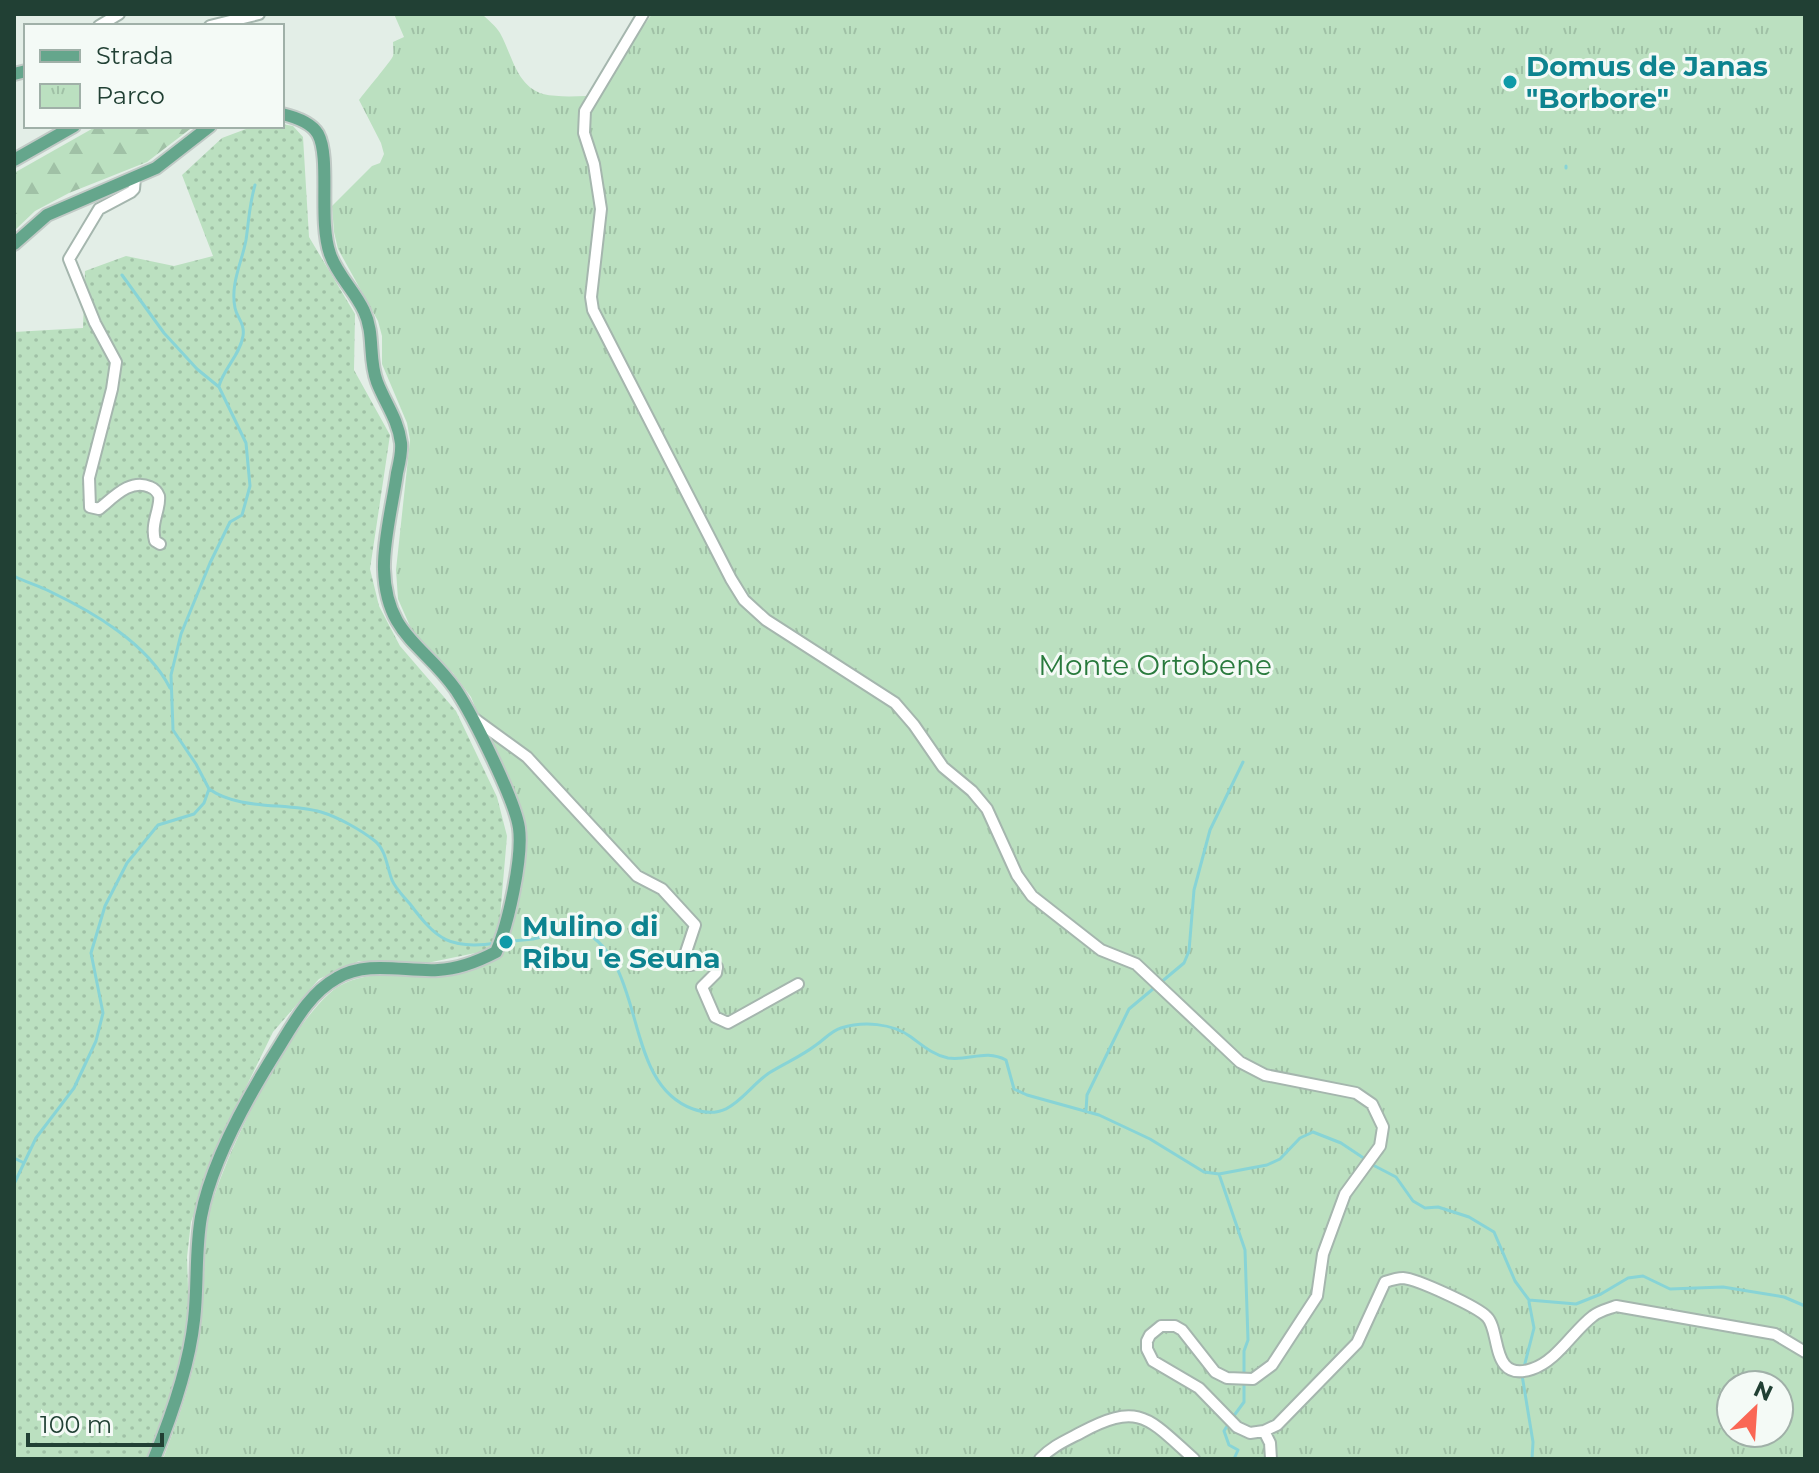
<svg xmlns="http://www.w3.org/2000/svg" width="1819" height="1473" font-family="Montserrat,sans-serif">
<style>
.grass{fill:url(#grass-dots)}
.forest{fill:url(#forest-firs)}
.park{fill:url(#park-tufts);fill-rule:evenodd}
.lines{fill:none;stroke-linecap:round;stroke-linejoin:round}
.stream{stroke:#88d4d6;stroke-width:3}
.minor-casing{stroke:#a5b6ae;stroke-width:14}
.major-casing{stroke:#c1cac6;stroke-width:16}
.minor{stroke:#fff;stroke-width:10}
.major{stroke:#65a68c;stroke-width:12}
.culture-dot{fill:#0f9aa8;stroke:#f4faf6;stroke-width:3}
.labels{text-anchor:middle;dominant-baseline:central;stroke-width:6;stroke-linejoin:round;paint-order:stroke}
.culture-label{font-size:28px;font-weight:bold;fill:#0d838f;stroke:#f4faf6;text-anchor:start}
.park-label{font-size:28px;fill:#297a3d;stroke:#f4faf6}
</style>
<defs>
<pattern id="grass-dots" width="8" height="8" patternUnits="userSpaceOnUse" patternTransform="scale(2)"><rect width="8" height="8" fill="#bbe0c0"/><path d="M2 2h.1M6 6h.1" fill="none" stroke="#a0c1a6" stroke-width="1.8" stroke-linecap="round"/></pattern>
<pattern id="forest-firs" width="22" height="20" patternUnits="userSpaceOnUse" patternTransform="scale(2)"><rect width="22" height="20" fill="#bbe0c0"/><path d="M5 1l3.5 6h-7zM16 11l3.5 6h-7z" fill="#a0c1a6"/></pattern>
<pattern id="park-tufts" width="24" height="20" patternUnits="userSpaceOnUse" patternTransform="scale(2)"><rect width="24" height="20" fill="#bbe0c0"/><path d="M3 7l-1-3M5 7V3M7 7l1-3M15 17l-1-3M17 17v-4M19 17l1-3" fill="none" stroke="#a0c1a6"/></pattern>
</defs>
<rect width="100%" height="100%" fill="#e3eee7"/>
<!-- grass -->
<path class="grass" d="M282,124L293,126L303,137L309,237L355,314L354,370L390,435L370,569L379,606L400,646L456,711L497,797L507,836L500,917L490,950L422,964L359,961L319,979L273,1032L220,1140L191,1222L187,1257L189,1320L179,1370L147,1459H14V332L83,328L85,271L126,256L174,266L213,256L182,175L222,138L254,126Z"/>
<!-- forest -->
<path class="forest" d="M97,126H194L147,162L69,193L35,211L14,231V173Z"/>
<!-- park -->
<path class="park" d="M394,14H482C488,20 496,26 500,33C512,54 516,86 543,94C560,98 584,96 601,95L630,45L652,14H1805V1459H163C178,1420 193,1378 199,1337C205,1300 199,1263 206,1227C217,1167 284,1033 330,993C376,952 465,1000 499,950L525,843L524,825L471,697L453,673L413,633L398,599L396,570L410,440L407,423L382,364V336L378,321L338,249L334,232L332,206L372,166L380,163L384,154L381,143L359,100C364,93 392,60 393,56C394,53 393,46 393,42L404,37ZM1731,1385H1779V1433H1731Z"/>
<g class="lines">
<!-- stream -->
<path class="stream" d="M1566,168V166
M219,386C224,368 240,355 243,336C245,323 237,318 235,308C230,284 242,262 246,240C249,220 249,206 255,185
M14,576C25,582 37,585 49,591C93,612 147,643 170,688
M209,789C241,811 285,802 321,812C338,817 361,830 375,841C386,850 387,867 392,880C395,888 404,897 410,904C437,940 450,950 497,943
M504,942L533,939L577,928C650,958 619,1082 693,1109C731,1123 744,1090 769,1073C785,1063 802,1056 816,1045C825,1039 831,1031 841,1028C863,1021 892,1023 911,1037C922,1045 933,1055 948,1058C970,1061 985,1049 1006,1060L1014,1089L1027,1095L1099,1115L1150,1139L1204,1172L1219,1174L1267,1165L1280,1159L1300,1138L1313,1132L1341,1143L1365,1159
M1086,1111L1087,1095L1129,1009L1184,963L1189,951L1194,890L1210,830L1243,762
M14,1158L24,1163
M1371,1164L1396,1177L1413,1201L1425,1208L1438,1207L1469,1217L1494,1232L1515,1281L1529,1300L1576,1304L1601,1294L1628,1278L1643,1276L1670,1289L1723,1287L1784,1297L1805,1306
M1219,1174L1245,1250L1248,1340L1244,1351V1402L1233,1417
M14,1184L36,1138L74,1088L96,1041L103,1013L91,953L105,906L127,863L158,825L194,814L204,803L209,789L196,764L173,730L171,675L181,634L210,563L230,522L242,515L250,486L246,443L219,387L197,369L164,333L122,275
M1529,1302L1534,1328L1522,1375L1533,1442L1532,1459
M1229,1423L1224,1431L1229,1445L1238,1450L1234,1459"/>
<!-- minor casing -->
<g class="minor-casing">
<path id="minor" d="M643,14L585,111L584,133L594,164L601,209L591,297L593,310L731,579L744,600L766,620L895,703L914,725L943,767L972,791L987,809L1017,875L1032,896L1101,950L1136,964L1240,1062L1265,1075L1356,1093L1372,1104L1383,1127L1380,1146L1345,1194L1323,1254L1317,1296L1272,1365L1253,1379L1227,1378L1215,1372L1182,1330L1175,1326H1161L1150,1335L1147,1341V1349L1153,1361L1199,1388L1237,1427L1250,1433L1264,1431L1277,1425L1357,1343L1385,1282C1391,1280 1397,1278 1403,1278C1417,1279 1478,1307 1487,1317C1501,1331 1490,1383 1532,1369C1557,1361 1573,1331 1593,1316C1599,1311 1608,1309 1616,1306L1775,1334L1805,1352
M99,26L119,14
M210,26L259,14
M135,178L134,189L131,192L99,209L69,259L95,323L116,362L112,389L89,478L90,507L99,509C113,498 130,478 150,487C155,489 157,491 159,496C161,508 150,523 155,541L160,544
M472,717L527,757L637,876L662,889L695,925L684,958L691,965L711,961L717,967L716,973L702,987L715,1017L728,1023L798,984
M1264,1431L1270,1443L1271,1459
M1040,1459C1052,1446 1067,1440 1082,1432C1140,1401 1149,1419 1194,1459"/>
</g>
<!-- major casing -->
<g class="major-casing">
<path id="major" d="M14,74L26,71
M14,160L74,126
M14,244L47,215L156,168L210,126
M154,1459C172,1415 189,1367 194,1320C198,1286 195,1251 201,1217C211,1162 250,1093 279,1047C295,1021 310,993 337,978C367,960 406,972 438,970C459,969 477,962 496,952C508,925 523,858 519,828C515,800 473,716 456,690C424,644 386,636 384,569C383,542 393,502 397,473C399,464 402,453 401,443C398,419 385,403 377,382C368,358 375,334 364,311C355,291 337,275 330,254C318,220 331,158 318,134C311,122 295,117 282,114"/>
</g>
<!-- minor -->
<use href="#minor" class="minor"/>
<!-- major -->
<use href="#major" class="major"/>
</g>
<!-- markers -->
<g class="culture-dot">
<circle cx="1510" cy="82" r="8"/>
<circle cx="506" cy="942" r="8"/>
</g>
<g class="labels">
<!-- culture labels -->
<g class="culture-label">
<text x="1526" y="66">Domus de Janas<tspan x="1526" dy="32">"Borbore"</tspan></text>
<text x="522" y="926">Mulino di<tspan x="522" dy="32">Ribu 'e Seuna</tspan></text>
</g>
<!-- park labels -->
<g class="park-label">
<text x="1155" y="665">Monte Ortobene</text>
</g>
</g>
<!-- border -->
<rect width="1819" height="1473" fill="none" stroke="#214034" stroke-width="32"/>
<!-- legend -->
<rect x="24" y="24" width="260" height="104" fill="#f4faf6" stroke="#a0b0a8" stroke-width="2"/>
<rect x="40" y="50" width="40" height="12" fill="#65a68c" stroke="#a0b0a8" stroke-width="2"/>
<text x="96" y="64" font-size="24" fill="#214034">Strada</text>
<rect x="40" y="84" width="40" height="24" fill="url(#park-tufts)" stroke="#a0b0a8" stroke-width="2"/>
<text x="96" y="104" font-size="24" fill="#214034">Parco</text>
<!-- north arrow -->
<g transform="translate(1755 1409) rotate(25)"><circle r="38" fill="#f4faf6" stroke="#a0b0a8" stroke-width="2"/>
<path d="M0-6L14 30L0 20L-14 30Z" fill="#fa6755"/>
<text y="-12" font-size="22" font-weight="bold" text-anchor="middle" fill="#214034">N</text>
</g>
<!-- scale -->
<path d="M28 1433v12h134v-12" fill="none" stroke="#214034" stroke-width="4"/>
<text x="40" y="1433" font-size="24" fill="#214034" stroke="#f4faf6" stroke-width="6" paint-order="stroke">100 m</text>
</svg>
